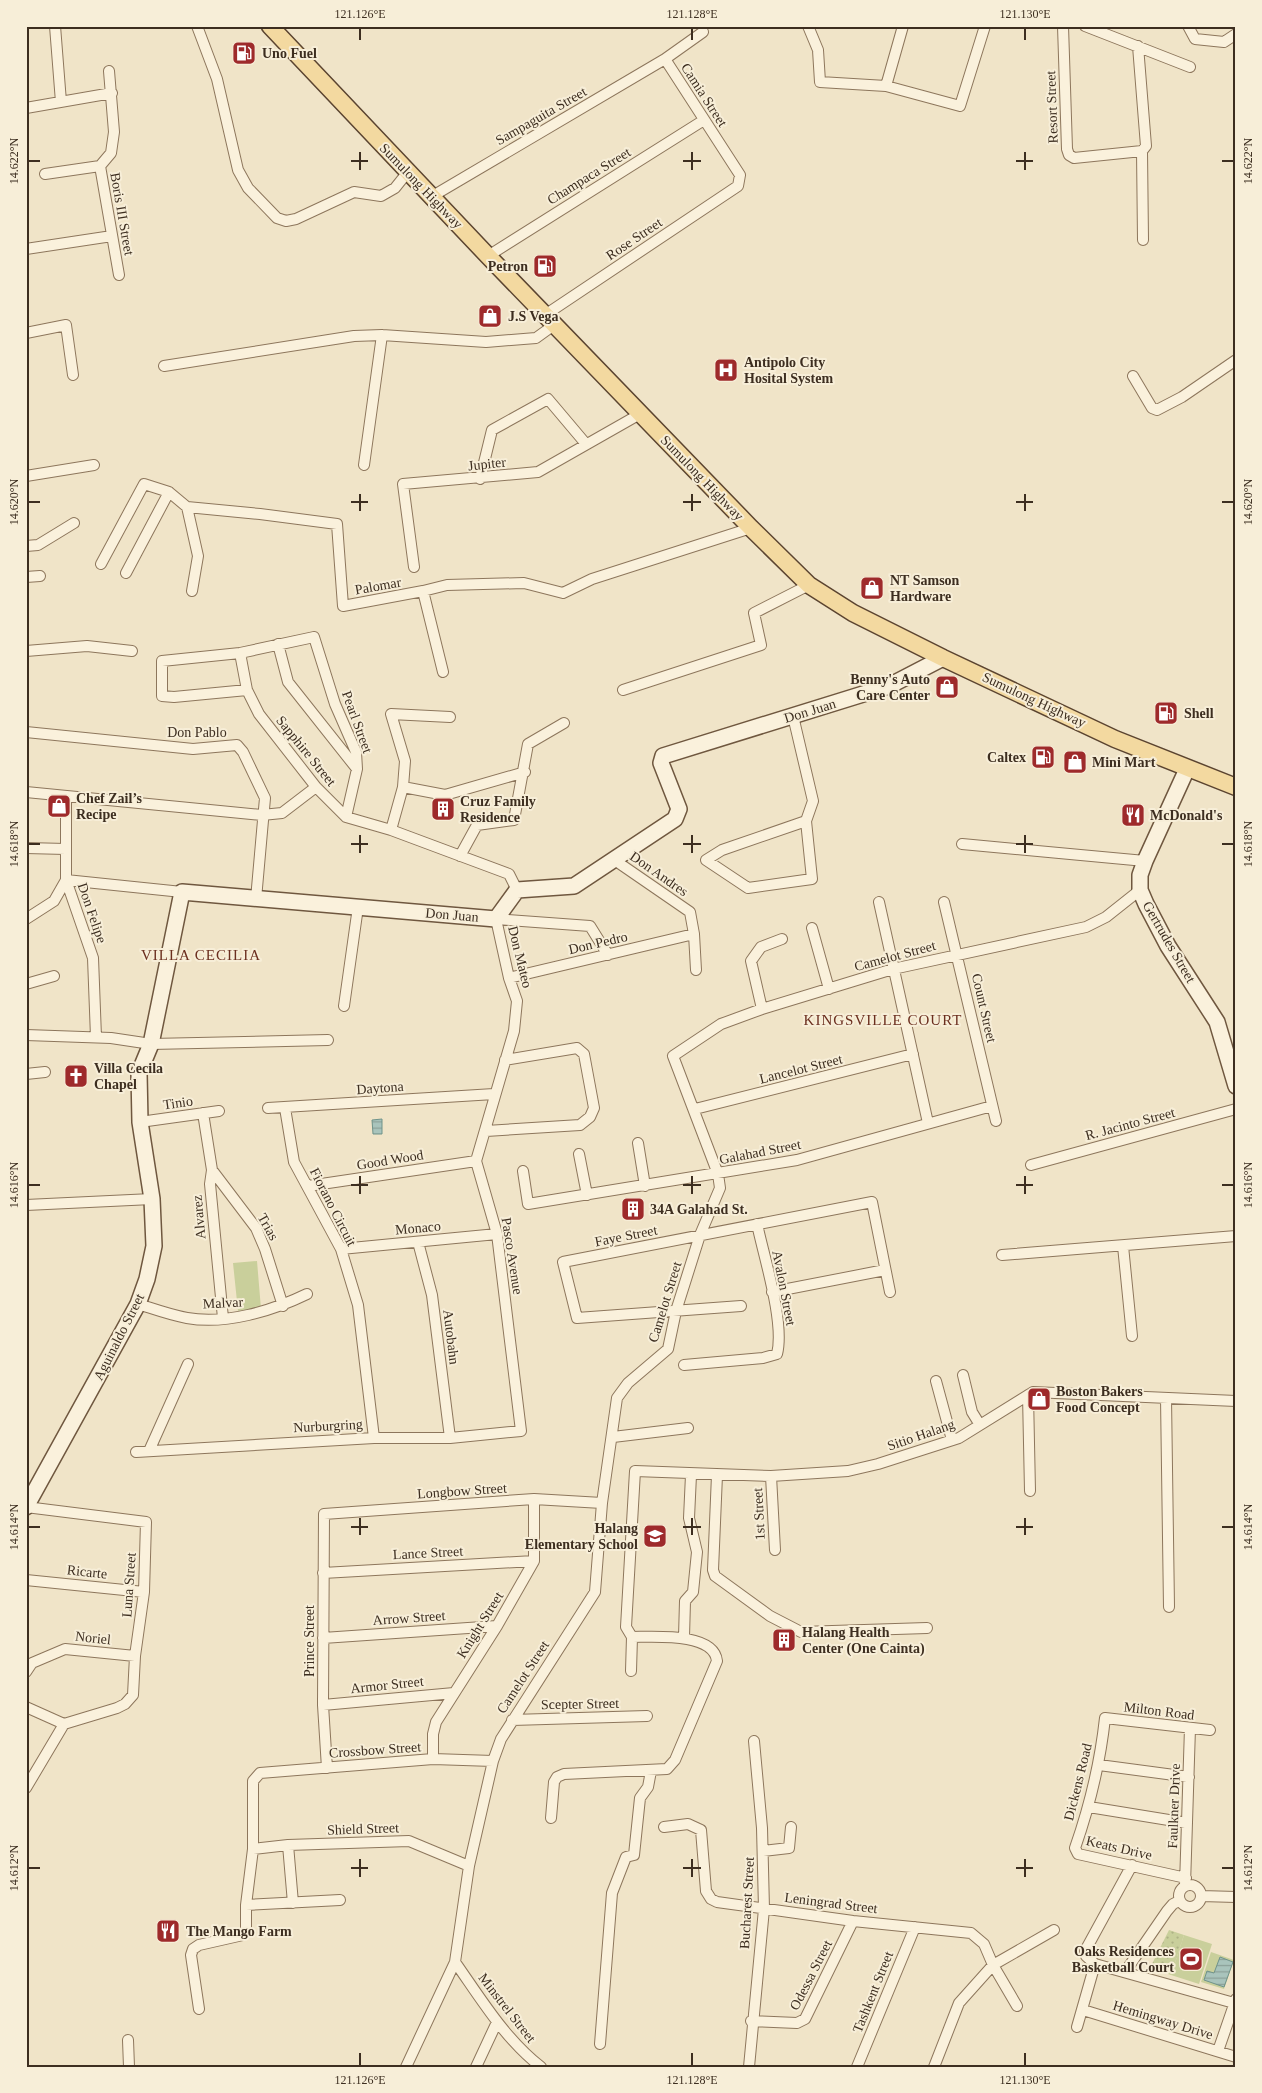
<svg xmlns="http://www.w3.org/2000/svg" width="1262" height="2093" font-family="Georgia,serif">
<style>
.park{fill:url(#park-dots)}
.pitch{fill:#c9cf9b}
.water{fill:url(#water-rules);stroke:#6f938a}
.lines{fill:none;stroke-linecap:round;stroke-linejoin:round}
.street-casing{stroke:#8d765c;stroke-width:12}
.secondary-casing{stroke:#6f573f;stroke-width:18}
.primary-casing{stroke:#5b4430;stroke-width:19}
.street{stroke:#faf1dc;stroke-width:10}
.secondary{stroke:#faf1dc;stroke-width:15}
.primary{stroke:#f3d9a0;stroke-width:16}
.ticks{fill:none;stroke:#3d2e20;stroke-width:2}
.labels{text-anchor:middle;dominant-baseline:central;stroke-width:4;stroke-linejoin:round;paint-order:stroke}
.poi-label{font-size:14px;font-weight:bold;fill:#3d2e20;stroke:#f7eed8;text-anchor:start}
.street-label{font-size:14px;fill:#3d2e20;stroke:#f7eed8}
.neighbourhood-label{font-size:15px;letter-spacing:1px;fill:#6b2e1e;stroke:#f7eed8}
.neatline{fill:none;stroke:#3d2e20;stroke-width:2}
.ticks-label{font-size:12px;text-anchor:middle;fill:#3d2e20}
</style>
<defs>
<pattern id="park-dots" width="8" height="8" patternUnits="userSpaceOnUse" patternTransform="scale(1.25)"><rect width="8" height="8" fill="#c9cf9b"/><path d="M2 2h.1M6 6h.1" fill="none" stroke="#aeb285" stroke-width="1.8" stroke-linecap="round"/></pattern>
<pattern id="water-rules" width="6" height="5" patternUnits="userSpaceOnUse" patternTransform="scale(1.25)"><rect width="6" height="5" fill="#a9c4bc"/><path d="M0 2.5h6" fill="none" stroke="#8ba098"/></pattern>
</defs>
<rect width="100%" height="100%" fill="#f0e4c8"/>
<!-- park -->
<path class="park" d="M1169,1930L1184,1935L1171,1975L1150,1968Z"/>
<!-- pitch -->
<path class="pitch" d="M257,1261L261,1309L238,1311L233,1263Z
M1184,1935L1212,1944L1199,1984L1171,1975Z
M1211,1952L1234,1960L1224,1989L1201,1982Z"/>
<!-- water -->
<path class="water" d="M382,1119V1134H373L372,1120Z
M1220,1957L1233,1962L1224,1987L1204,1980L1207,1971L1214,1973Z"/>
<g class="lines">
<!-- street casing -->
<g class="street-casing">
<path id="street" d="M55,26L61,102
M197,26L217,79L238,170L248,188L277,218L286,221L296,219L354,192L381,196L395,188L407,173
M808,26L818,50L820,82L886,86L960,106L985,26
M1063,26L1067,149L1069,155L1074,158L1142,151L1146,146L1138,46
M1085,26L1190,67
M1188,26L1195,39L1224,42L1236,34
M109,71L114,132L111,153L100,166L119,275
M886,86L903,26
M26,108L112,93
M1142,151L1143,240
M45,174L100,166
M431,197L665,59
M26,249L112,236
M488,256L704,120
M545,315L738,186L740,175L665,59L703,32
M26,333L66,325L73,375
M164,366L354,336L382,335L486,342L536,338L554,325
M1133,376L1152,408L1157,410L1182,397L1236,360
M364,465L382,335
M26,476L94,465
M480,479L492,430L548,399L586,444
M187,507L198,556L192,591
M26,546L38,545L74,523
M101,564L144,484L169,492
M414,567L403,484L538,472L640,414
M126,573L169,492L187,507L260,514L337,524L343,606L423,591L447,585L524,583L563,593L592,579L751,528
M26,577L40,576
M423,591L443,672
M278,644L288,682L357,769
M26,651L87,646L132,651
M240,653L247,690L259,714L316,787L346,817L391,830L509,874L517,890
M247,690L174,697L162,696V661L240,653L314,637L335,704L356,752L357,769L346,817
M623,690L761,645L754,613L809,585
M793,716L813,801L806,821L722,850L706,860L748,888L812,879L806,821
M26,732L193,749L237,745L243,752L265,798L256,899
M403,787L445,795L525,772
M26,792L262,815L282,813L316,787
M66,797V880L93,958L96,1037
M391,830L403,787L405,761L391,714L450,717
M962,844L1145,861
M26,848L66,849
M460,856L477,825L514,820L528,744L564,723
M613,859L690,912L694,934L696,970
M66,880L182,892
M879,902L928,1123
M944,902L996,1121
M26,919L54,901L66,880
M812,928L829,989
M509,978L694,934
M26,984L54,976
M344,1006L358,907
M762,1009L751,961L761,947L782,939
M26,1035L111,1038L151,1044L328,1040
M26,1074L45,1072
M268,1108L494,1094
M285,1108L294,1162L341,1249L358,1305L374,1438
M695,1109L913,1054
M203,1113L212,1170L210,1184L223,1318
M140,1122L219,1111
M486,1131L580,1125L590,1117L594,1108L584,1054L577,1048L505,1060
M638,1143L645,1186
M579,1154L587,1195
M1031,1165L1236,1109
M212,1170L256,1228L265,1249L283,1306
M523,1171L528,1204L797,1160L992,1106
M308,1186L476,1161
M26,1205L152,1199
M418,1242L432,1295L450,1438
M1123,1246L1132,1336
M341,1249L497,1234
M1002,1255L1236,1236
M772,1292L885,1270
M138,1304C154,1309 170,1315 187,1318C225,1325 272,1311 307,1294
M741,1306L577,1318L563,1262L872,1202L890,1292
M684,1365L763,1358L777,1354C785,1323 764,1257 757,1224
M963,1375L972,1412L980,1425
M936,1381L952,1440
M1028,1395L1030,1491
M1166,1398L1169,1607
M613,1437L688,1428
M149,1451L188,1364
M136,1452L374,1438H450L521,1431L497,1234L476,1161L514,1031L517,1001L509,978L496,919L590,926L608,955
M717,1475L713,1570L715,1576L770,1616L801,1632L927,1628
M771,1476L775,1550
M26,1507L146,1522L144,1592L135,1656L133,1695L125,1704L117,1708L64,1724
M323,1573L534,1561
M26,1580L144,1592
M632,1637L626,1627L635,1471L771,1476L848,1471L878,1464L959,1438L1033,1392L1236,1401
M684,1637L685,1601L693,1592L697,1552L689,1518L691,1475
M323,1638L497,1626
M631,1671L632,1637
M26,1672L32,1663L65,1649L135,1656
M323,1705L454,1693
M26,1707L64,1724
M512,1720L647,1716
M433,1759V1734L436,1722L497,1626L534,1561V1499
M1099,1765L1189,1777
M327,1768L323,1705L324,1514L534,1499L602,1503
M26,1788L64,1724
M1089,1807L1187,1823
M551,1818L554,1782L557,1777L564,1774L667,1769L675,1760L717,1661C714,1632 653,1637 632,1637
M664,1827L688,1824L701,1830L706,1891L711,1899L717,1902L853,1921L971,1933L984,1944L993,1965L1017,2006
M288,1845L293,1903
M253,1849L288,1845L409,1841L469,1866
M763,1851L789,1848L791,1827
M1132,1865L1085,1951L1086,1956L1095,1964L1234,2003
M1186,1878L1078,1854L1075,1848C1090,1805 1100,1764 1105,1718L1210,1730
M1179 1896a11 11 0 1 1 22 0a11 11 0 1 1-22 0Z
M1185,1885L1190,1728
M1201,1896L1236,1897
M340,1900L246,1905L253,1849V1781L260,1773L433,1759L493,1761
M455,1962C481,1999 505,2039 541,2067
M1125,1972L1167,1911L1173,1904L1179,1901
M199,2009L191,1955L193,1949L199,1945L243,1935L246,1931V1905
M1083,2010L1236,2057
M751,2021L797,2023L805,2019L853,1921
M1077,2027L1095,1964
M128,2040L129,2067
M600,2044L612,1893L626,1857L634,1855L640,1798L648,1787L651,1771
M1218,2051L1236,1999
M406,2067L455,1962L469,1866L493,1761L501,1739L595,1592L602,1503L617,1398L628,1383L668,1349L676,1311L700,1235L720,1188L718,1174L673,1056L721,1024L762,1009L893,969L1086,927L1106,917L1140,890
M476,2067L497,2022
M749,2067L764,1909L762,1828L754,1741
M857,2067L915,1927
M934,2067L959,2003L993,1965L1054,1930"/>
</g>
<!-- secondary casing -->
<g class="secondary-casing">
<path id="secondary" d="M1187,769L1145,861L1140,875V890L1146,904L1168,946L1217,1022L1236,1086
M26,1507L138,1304L147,1279L154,1246L152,1199L140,1122L139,1073L151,1044L182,892L496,919L517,890L574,886L675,819L679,809L661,763L663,756L889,686L943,658"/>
</g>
<!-- primary casing -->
<g class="primary-casing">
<path id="primary" d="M270,26L488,256L751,528L809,585L853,613L943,658L1115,739L1236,787"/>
</g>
<!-- street -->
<use href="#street" class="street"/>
<!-- secondary -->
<use href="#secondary" class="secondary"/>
<!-- primary -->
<use href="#primary" class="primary"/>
</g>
<!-- ticks -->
<path class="ticks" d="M360,28V40M692,28V40M1025,28V40M360,152V170M692,152V170M1025,152V170M28,161H40M351,161H368M683,161H701M1016,161H1033M1222,161H1234M360,494V511M692,494V511M1025,494V511M28,502H40M351,502H368M683,502H701M1016,502H1033M1222,502H1234M360,835V853M692,835V853M1025,835V853M28,844H40M351,844H368M683,844H701M1016,844H1033M1222,844H1234M360,1176V1194M692,1176V1194M1025,1176V1194M28,1185H40M351,1185H368M683,1185H701M1016,1185H1033M1222,1185H1234M360,1518V1535M692,1518V1535M1025,1518V1535M28,1527H40M351,1527H368M683,1527H701M1016,1527H1033M1222,1527H1234M360,1859V1877M692,1859V1877M1025,1859V1877M28,1868H40M351,1868H368M683,1868H701M1016,1868H1033M1222,1868H1234M360,2053V2066M692,2053V2066M1025,2053V2066"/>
<!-- icons -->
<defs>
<g id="fuel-square" transform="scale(1.25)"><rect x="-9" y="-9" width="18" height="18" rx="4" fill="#9e2a2b" stroke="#f7eed8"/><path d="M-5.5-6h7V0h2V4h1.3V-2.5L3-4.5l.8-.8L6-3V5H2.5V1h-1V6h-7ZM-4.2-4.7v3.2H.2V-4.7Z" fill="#fff"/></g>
<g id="shop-square" transform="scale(1.25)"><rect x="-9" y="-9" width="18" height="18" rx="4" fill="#9e2a2b" stroke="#f7eed8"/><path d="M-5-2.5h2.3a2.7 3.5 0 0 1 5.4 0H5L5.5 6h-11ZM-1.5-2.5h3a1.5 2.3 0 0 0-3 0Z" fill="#fff"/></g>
<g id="hospital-square" transform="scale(1.25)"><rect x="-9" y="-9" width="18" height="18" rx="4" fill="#9e2a2b" stroke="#f7eed8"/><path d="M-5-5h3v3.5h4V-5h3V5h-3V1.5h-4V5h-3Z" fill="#fff"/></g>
<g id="building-square" transform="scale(1.25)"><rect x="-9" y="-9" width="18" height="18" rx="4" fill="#9e2a2b" stroke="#f7eed8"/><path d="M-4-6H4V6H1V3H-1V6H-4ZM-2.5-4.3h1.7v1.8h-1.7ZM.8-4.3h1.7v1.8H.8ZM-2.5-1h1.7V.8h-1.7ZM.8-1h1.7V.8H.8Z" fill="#fff"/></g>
<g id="restaurant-square" transform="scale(1.25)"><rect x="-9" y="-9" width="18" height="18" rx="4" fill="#9e2a2b" stroke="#f7eed8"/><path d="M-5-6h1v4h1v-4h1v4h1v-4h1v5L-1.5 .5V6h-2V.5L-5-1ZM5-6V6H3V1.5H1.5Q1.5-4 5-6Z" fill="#fff"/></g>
<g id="church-square" transform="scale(1.25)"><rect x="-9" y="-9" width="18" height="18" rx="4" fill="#9e2a2b" stroke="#f7eed8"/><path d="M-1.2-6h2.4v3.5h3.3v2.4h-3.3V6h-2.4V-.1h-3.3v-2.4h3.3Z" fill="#fff"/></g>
<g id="school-square" transform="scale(1.25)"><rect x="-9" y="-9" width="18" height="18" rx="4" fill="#9e2a2b" stroke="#f7eed8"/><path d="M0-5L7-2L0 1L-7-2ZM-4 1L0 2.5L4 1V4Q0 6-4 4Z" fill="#fff"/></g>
<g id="stadium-square" transform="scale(1.25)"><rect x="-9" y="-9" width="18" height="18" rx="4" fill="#9e2a2b" stroke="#f7eed8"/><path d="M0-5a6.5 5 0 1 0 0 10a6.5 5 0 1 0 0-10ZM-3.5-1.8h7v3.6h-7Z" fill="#fff"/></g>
</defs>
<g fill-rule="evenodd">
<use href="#fuel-square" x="244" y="53"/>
<use href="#fuel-square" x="545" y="266"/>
<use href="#shop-square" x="490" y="316"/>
<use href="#hospital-square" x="726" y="370"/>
<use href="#shop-square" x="872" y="588"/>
<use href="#shop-square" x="947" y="687"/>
<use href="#fuel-square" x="1166" y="713"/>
<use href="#fuel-square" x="1043" y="757"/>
<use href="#shop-square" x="1075" y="762"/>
<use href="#shop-square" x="59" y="806"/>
<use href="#building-square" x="443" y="809"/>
<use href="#restaurant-square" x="1133" y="815"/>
<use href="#church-square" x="76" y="1076"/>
<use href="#building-square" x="633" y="1209"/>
<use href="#shop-square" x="1039" y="1399"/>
<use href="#school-square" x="655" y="1536"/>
<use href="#building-square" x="784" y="1640"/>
<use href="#restaurant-square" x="168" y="1931"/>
<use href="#stadium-square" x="1191" y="1959"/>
</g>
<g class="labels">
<!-- poi labels -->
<g class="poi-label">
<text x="262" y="53">Uno Fuel</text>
<text x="528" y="266" text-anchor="end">Petron</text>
<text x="508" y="316">J.S Vega</text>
<text x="744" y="362">Antipolo City<tspan x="744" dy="16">Hosital System</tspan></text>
<text x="890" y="580">NT Samson<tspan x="890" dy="16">Hardware</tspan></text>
<text x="930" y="679" text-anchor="end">Benny's Auto<tspan x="930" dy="16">Care Center</tspan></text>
<text x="1184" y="713">Shell</text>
<text x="1026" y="757" text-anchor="end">Caltex</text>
<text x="1092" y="762">Mini Mart</text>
<text x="76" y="798">Chef Zail’s<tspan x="76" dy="16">Recipe</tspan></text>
<text x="460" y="801">Cruz Family<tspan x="460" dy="16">Residence</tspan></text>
<text x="1150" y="815">McDonald's</text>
<text x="94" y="1068">Villa Cecila<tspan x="94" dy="16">Chapel</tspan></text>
<text x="650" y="1209">34A Galahad St.</text>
<text x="1056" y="1391">Boston Bakers<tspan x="1056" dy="16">Food Concept</tspan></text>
<text x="638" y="1528" text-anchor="end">Halang<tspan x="638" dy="16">Elementary School</tspan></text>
<text x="802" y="1632">Halang Health<tspan x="802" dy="16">Center (One Cainta)</tspan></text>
<text x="186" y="1931">The Mango Farm</text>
<text x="1174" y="1951" text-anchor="end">Oaks Residences<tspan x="1174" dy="16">Basketball Court</tspan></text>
</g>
<!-- street labels -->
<g class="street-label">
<text transform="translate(704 95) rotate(57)">Camia Street</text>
<text transform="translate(1052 107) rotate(-92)">Resort Street</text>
<text transform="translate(541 116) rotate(-30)">Sampaguita Street</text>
<text transform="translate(589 176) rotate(-32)">Champaca Street</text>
<text transform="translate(421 186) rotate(46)">Sumulong Highway</text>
<text transform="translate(122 214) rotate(80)">Boris III Street</text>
<text transform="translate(634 239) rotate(-34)">Rose Street</text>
<text transform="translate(487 464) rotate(-6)">Jupiter</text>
<text transform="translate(702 478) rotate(46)">Sumulong Highway</text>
<text transform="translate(378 586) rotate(-10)">Palomar</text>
<text transform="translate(1034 700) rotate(25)">Sumulong Highway</text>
<text transform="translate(810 711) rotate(-17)">Don Juan</text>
<text transform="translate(357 722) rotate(70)">Pearl Street</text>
<text x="197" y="732">Don Pablo</text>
<text transform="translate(306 751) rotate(51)">Sapphire Street</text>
<text transform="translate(659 874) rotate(35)">Don Andres</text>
<text transform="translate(92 913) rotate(71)">Don Felipe</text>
<text transform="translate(452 915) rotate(5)">Don Juan</text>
<text transform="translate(1169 942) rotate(60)">Gertrudes Street</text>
<text transform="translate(598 943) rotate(-13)">Don Pedro</text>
<text transform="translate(895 956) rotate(-15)">Camelot Street</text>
<text transform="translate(520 957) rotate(76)">Don Mateo</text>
<text transform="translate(984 1008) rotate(77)">Count Street</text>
<text transform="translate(801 1069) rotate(-14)">Lancelot Street</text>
<text transform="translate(380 1088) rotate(-4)">Daytona</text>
<text transform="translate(178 1103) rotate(-8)">Tinio</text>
<text transform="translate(1130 1124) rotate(-15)">R. Jacinto Street</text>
<text transform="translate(760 1152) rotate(-11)">Galahad Street</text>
<text transform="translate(390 1160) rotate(-9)">Good Wood</text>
<text transform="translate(333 1207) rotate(63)">Fiorano Circuit</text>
<text transform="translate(199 1217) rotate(-95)">Alvarez</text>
<text transform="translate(268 1227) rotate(61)">Trias</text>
<text transform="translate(418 1228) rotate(-5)">Monaco</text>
<text transform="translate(626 1236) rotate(-11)">Faye Street</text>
<text transform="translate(512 1256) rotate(81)">Pasco Avenue</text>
<text transform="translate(784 1288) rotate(79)">Avalon Street</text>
<text transform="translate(665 1302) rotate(-73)">Camelot Street</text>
<text transform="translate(223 1303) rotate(-3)">Malvar</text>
<text transform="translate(119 1337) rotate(-63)">Aguinaldo Street</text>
<text transform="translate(451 1337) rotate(83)">Autobahn</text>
<text transform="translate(328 1426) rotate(-3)">Nurburgring</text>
<text transform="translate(921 1435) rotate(-19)">Sitio Halang</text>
<text transform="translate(462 1491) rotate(-4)">Longbow Street</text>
<text transform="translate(759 1514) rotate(-93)">1st Street</text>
<text transform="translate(428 1553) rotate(-3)">Lance Street</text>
<text transform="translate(87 1572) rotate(6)">Ricarte</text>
<text transform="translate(129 1585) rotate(-86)">Luna Street</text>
<text transform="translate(409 1618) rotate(-4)">Arrow Street</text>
<text transform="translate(480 1625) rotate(-58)">Knight Street</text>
<text transform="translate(93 1638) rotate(6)">Noriel</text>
<text transform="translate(309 1641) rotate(-90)">Prince Street</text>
<text transform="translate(523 1677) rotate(-57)">Camelot Street</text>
<text transform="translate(387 1685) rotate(-6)">Armor Street</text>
<text transform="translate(580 1704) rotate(-1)">Scepter Street</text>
<text transform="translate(1159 1711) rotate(7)">Milton Road</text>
<text transform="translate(375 1750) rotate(-4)">Crossbow Street</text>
<text transform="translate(1078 1782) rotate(-76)">Dickens Road</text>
<text transform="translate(1174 1806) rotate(-88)">Faulkner Drive</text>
<text transform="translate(363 1829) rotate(-2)">Shield Street</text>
<text transform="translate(1119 1848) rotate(13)">Keats Drive</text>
<text transform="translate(747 1903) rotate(-87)">Bucharest Street</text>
<text transform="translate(831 1903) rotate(7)">Leningrad Street</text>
<text transform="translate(811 1975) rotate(-63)">Odessa Street</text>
<text transform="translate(873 1992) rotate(-68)">Tashkent Street</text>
<text transform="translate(507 2008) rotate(52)">Minstrel Street</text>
<text transform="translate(1163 2020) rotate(17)">Hemingway Drive</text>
</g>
<!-- neighbourhood labels -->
<g class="neighbourhood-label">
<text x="201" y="955">VILLA CECILIA</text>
<text x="883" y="1020">KINGSVILLE COURT</text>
</g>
</g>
<!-- border -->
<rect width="1262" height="2093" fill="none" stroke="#f7eed8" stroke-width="55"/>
<rect x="28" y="28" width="1206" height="2038" class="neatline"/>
<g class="ticks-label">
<text x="360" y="18">121.126°E</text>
<text x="692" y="18">121.128°E</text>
<text x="1025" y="18">121.130°E</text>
<text transform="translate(14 161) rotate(-90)" y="4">14.622°N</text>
<text transform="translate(1248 161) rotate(-90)" y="4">14.622°N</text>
<text transform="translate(14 502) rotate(-90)" y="4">14.620°N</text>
<text transform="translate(1248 502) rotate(-90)" y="4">14.620°N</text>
<text transform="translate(14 844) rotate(-90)" y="4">14.618°N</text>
<text transform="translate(1248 844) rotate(-90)" y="4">14.618°N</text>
<text transform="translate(14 1185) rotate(-90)" y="4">14.616°N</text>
<text transform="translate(1248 1185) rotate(-90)" y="4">14.616°N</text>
<text transform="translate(14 1527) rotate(-90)" y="4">14.614°N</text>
<text transform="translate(1248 1527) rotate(-90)" y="4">14.614°N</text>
<text transform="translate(14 1868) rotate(-90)" y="4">14.612°N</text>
<text transform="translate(1248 1868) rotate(-90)" y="4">14.612°N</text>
<text x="360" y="2084">121.126°E</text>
<text x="692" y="2084">121.128°E</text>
<text x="1025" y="2084">121.130°E</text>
</g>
</svg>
